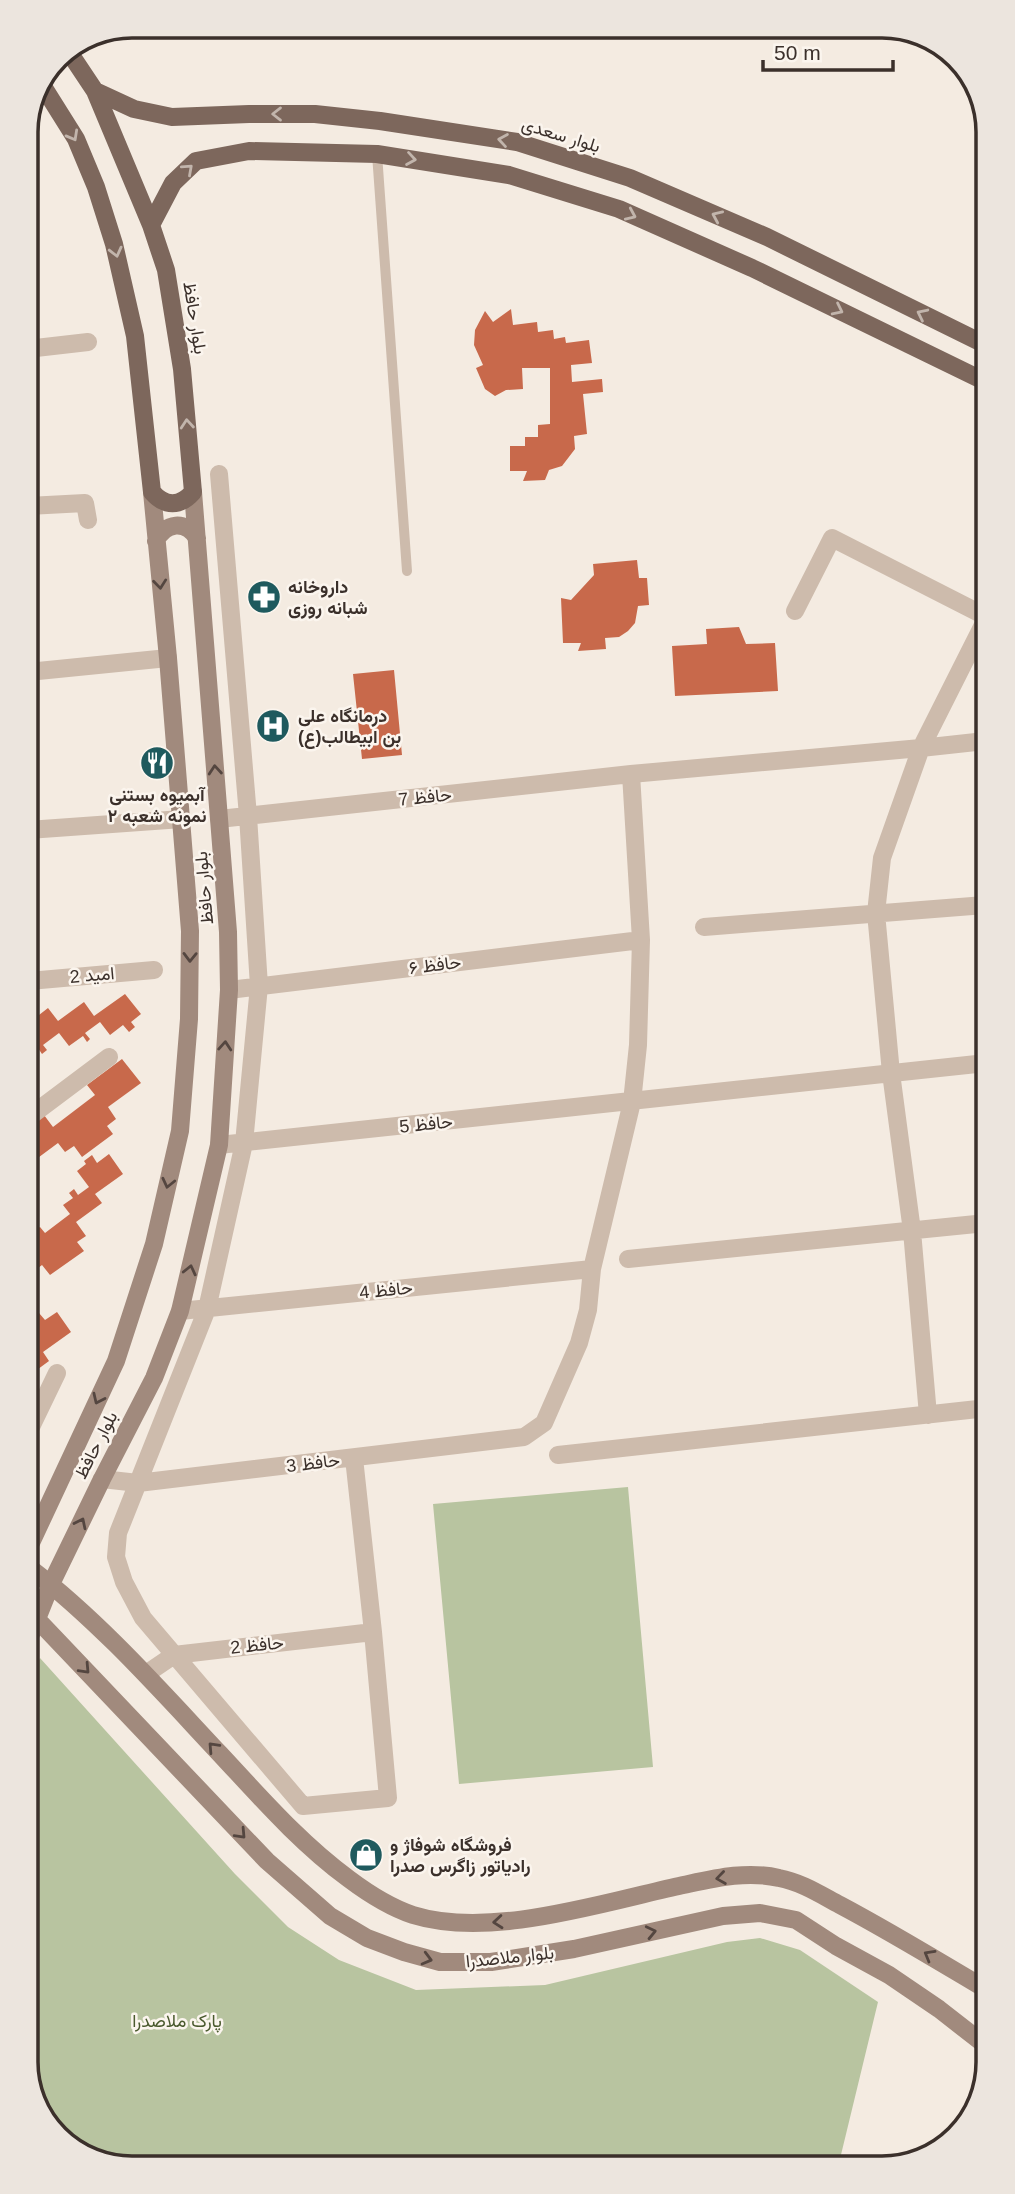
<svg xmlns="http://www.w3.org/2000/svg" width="1015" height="2194" font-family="Helvetica,Vazirmatn,sans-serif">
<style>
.green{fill:#b8c4a0}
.building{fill:#c8694b}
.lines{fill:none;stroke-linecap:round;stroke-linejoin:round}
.service{stroke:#cdbbac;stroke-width:10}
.minor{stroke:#cdbbac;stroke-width:18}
.tertiary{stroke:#cdbbac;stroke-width:18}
.secondary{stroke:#a18a7d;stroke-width:18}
.primary{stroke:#7d675c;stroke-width:18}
.oneway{stroke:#c2b5ac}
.oneway2{stroke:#544640}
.labels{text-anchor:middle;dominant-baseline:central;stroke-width:5;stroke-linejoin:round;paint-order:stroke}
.street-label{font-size:18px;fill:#3b302b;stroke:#fbf5ee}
.poi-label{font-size:18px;font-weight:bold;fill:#3b302b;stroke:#fbf5ee;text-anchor:start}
.park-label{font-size:18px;fill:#4a5a2e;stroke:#fbf5ee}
.rim{fill:none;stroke:#3b302b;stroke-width:3.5}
</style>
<rect width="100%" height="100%" fill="#f4ebe1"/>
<!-- green -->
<path class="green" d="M628,1487L653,1767L459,1784L433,1504Z
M40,1658L235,1874L288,1927L339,1960L416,1990L545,1985L727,1942L760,1938L800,1950L878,2002L839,2163L125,2167L67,2146L53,2126L32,2065L31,1679Z"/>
<!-- building -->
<path class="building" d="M511,309L513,325L537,322L538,332L553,330L554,339L565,337L566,343L589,340L592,363L571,365L572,382L602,379L603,392L583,394L587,434L574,436L575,449L562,466L549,470L545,480L523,481L527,471H510V446H525V437H538V425L550,424V368H522L523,389L506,390L495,396L485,389L476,368L483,365L474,345L475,330L485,311L493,322Z
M637,560L639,578H647L649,605L638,606L635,623L628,631L619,637L605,638L606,649L578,651L581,643H563L561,598L571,600L594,575L593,564Z
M739,627L746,644L775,643L778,691L675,696L672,646L707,644L706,629Z
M394,670L402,755L362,759L353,674Z
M125,994L141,1014L131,1022L135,1027L129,1032L123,1025L110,1035L100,1022L85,1033L90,1039L87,1042L83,1036L69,1046L59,1033L43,1045L47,1050L42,1054L38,1048L29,1054V1007L32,1005L39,1015L48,1008L58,1021L84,1002L94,1016Z
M122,1059L141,1083L108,1107L116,1119L107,1126L113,1134L82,1157L74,1146L65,1152L58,1143L31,1163L29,1127L44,1115L53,1127L95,1095L87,1085Z
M109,1154L123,1174L95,1194L102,1203L76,1222L86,1236L77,1242L84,1251L50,1275L42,1265L33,1272L30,1267V1242L39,1235L35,1230L40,1227L45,1233L70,1214L63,1205L73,1198L69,1193L74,1189L78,1195L89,1187L77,1171L86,1164L84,1161L92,1155L97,1163Z
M57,1312L71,1332L43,1352L49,1361L30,1375V1349L37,1344L30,1335V1325L34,1322L31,1318L39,1313L45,1320Z"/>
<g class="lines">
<!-- service -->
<path class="service" d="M377,154L407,571"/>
<!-- minor -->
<path class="minor" d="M27,349L88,342
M219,474L248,816L259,986L244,1143L207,1309L118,1533L116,1557L124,1582L143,1618L303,1806L388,1798L373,1632L354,1458
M28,506L85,503L88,520
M795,611L832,538L985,616
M219,819L631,774L921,748L985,741
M28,830L182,819
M704,927L985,905
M29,981L154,970
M229,990L641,940
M29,1117L109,1057
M219,1145L986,1063
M628,1259L986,1223
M180,1311L592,1269
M928,1415L912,1231L891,1073L876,913L882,858L921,748L985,621
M30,1429L57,1373
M558,1455L987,1408
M102,1479L138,1483L524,1437L544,1423L579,1343L588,1310L592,1269L632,1102L638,1045L641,940L631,774
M146,1674L174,1655L373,1632"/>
<!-- tertiary -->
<path class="tertiary" d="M28,672L168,658"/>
<!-- secondary -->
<path class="secondary" d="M156,541C165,522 186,520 197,538
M30,1545L116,1361L154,1244L180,1131L189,1019L190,931L168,658L152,492
M31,1569C100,1622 160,1690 220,1754C261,1798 300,1843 349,1879C369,1894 389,1907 413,1915C490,1939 601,1903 679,1886C712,1879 745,1870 779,1878C801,1882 821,1895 840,1905C889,1931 935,1959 982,1987L989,1988
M31,1613L267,1861L330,1916L367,1938L404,1952L440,1962H491L574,1949L723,1916L760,1913L796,1920L836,1946L889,1975L939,2009L989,2048
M31,1634L51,1584L102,1479L154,1378L180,1311L219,1145L229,990L228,932L193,492"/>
<!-- primary -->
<path class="primary" d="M44,88L76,139L96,187L114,244L135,336L152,492C165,507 180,507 193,492L182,369L166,270L151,225L95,91L69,52
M95,91L134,109L172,117L249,114H315L380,121L517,142L630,178L767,237L984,344
M151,225L173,183L196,161L249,151L377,154L509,175L619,209L752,268L984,381"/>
</g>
<!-- one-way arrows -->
<defs><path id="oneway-chevron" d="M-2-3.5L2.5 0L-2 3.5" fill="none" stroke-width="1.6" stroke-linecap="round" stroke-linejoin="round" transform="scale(1.75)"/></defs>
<g class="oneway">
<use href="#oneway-chevron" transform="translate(277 114) rotate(-180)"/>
<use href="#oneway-chevron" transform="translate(73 136) rotate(61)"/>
<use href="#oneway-chevron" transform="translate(503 140) rotate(-171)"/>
<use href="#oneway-chevron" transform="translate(411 159) rotate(9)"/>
<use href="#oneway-chevron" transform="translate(188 169) rotate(-42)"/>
<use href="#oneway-chevron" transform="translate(631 215) rotate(24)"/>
<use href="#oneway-chevron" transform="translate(717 216) rotate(-156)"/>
<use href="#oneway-chevron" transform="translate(116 252) rotate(76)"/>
<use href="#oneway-chevron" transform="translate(838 310) rotate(26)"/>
<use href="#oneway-chevron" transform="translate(922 314) rotate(-154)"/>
<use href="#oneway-chevron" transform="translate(187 424) rotate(-95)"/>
</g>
<g class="oneway2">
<use href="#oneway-chevron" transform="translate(160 584) rotate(84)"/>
<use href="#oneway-chevron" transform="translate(215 770) rotate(-95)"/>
<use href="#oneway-chevron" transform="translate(190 957) rotate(91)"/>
<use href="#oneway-chevron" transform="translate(225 1046) rotate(-86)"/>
<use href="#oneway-chevron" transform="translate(168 1183) rotate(103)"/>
<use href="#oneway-chevron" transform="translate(190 1270) rotate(-77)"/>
<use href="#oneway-chevron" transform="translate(98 1399) rotate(115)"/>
<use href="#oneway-chevron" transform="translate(81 1523) rotate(-64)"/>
<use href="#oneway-chevron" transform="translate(85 1669) rotate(47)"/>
<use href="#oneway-chevron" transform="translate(213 1747) rotate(-133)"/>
<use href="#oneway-chevron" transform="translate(241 1834) rotate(47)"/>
<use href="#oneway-chevron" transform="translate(721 1878) rotate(172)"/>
<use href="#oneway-chevron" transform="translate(498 1922) rotate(175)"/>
<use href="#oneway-chevron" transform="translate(651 1932) rotate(-13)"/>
<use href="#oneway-chevron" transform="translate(929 1955) rotate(-150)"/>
<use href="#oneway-chevron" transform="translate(427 1959) rotate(15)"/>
</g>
<!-- icons -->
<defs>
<g id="pharmacy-disc" transform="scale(1.75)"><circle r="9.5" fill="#1f5a5e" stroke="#fbf5ee"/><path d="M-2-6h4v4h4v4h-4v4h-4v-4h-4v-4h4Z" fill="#fff"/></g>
<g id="hospital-disc" transform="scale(1.75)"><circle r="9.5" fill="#1f5a5e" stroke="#fbf5ee"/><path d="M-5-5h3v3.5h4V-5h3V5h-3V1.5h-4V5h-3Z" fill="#fff"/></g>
<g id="restaurant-disc" transform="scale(1.75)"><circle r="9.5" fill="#1f5a5e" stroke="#fbf5ee"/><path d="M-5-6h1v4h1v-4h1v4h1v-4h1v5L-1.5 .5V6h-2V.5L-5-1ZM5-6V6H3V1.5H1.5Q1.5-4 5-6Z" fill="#fff"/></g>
<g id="shop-disc" transform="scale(1.75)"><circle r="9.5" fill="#1f5a5e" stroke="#fbf5ee"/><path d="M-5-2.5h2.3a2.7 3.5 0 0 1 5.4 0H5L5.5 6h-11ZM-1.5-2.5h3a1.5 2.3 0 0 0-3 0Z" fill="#fff"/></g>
</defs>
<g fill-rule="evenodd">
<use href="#pharmacy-disc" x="264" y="597"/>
<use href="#hospital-disc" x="273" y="726"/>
<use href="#restaurant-disc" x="157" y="763"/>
<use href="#shop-disc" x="366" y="1855"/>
</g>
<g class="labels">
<!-- street labels -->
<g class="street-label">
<text transform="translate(561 135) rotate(17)">بلوار سعدی</text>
<text transform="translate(195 318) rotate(81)">بلوار حافظ</text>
<text transform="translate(425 797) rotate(-6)">حافظ 7</text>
<text transform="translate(204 888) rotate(-95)">بلوار حافظ</text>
<text transform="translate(435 965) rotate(-7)">حافظ ۶</text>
<text transform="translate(92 975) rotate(-5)">امید 2</text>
<text transform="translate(426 1124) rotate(-6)">حافظ 5</text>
<text transform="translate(386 1290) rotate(-6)">حافظ 4</text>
<text transform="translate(96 1445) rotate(-63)">بلوار حافظ</text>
<text transform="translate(313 1463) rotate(-7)">حافظ 3</text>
<text transform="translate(257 1645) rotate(-6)">حافظ 2</text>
<text transform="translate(510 1957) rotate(-6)">بلوار ملاصدرا</text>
</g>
<!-- poi labels -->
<g class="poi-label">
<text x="288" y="587">داروخانه<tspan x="288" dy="21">شبانه روزی</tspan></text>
<text x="298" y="716">درمانگاه علی<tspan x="298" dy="21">بن ابیطالب(ع)</tspan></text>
<text x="157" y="795" text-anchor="middle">آبمیوه بستنی<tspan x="157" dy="21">نمونه شعبه ۲</tspan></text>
<text x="390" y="1845">فروشگاه شوفاژ و<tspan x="390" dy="21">رادیاتور زاگرس صدرا</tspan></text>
</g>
<!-- park labels -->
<g class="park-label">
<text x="177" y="2021">پارک ملاصدرا</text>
</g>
</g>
<!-- crop -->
<path d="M0 0H1015V2194H0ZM132 38H882A94 94 0 0 1 976 132V2062A94 94 0 0 1 882 2156H132A94 94 0 0 1 38 2062V132A94 94 0 0 1 132 38Z" fill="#ece5de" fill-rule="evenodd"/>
<path class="rim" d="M132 38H882A94 94 0 0 1 976 132V2062A94 94 0 0 1 882 2156H132A94 94 0 0 1 38 2062V132A94 94 0 0 1 132 38Z"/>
<!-- scale -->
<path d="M763 60v10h130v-10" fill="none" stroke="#3b302b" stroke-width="3.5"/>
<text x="774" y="60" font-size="21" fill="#3b302b" stroke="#fbf5ee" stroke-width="5" paint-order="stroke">50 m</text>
</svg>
